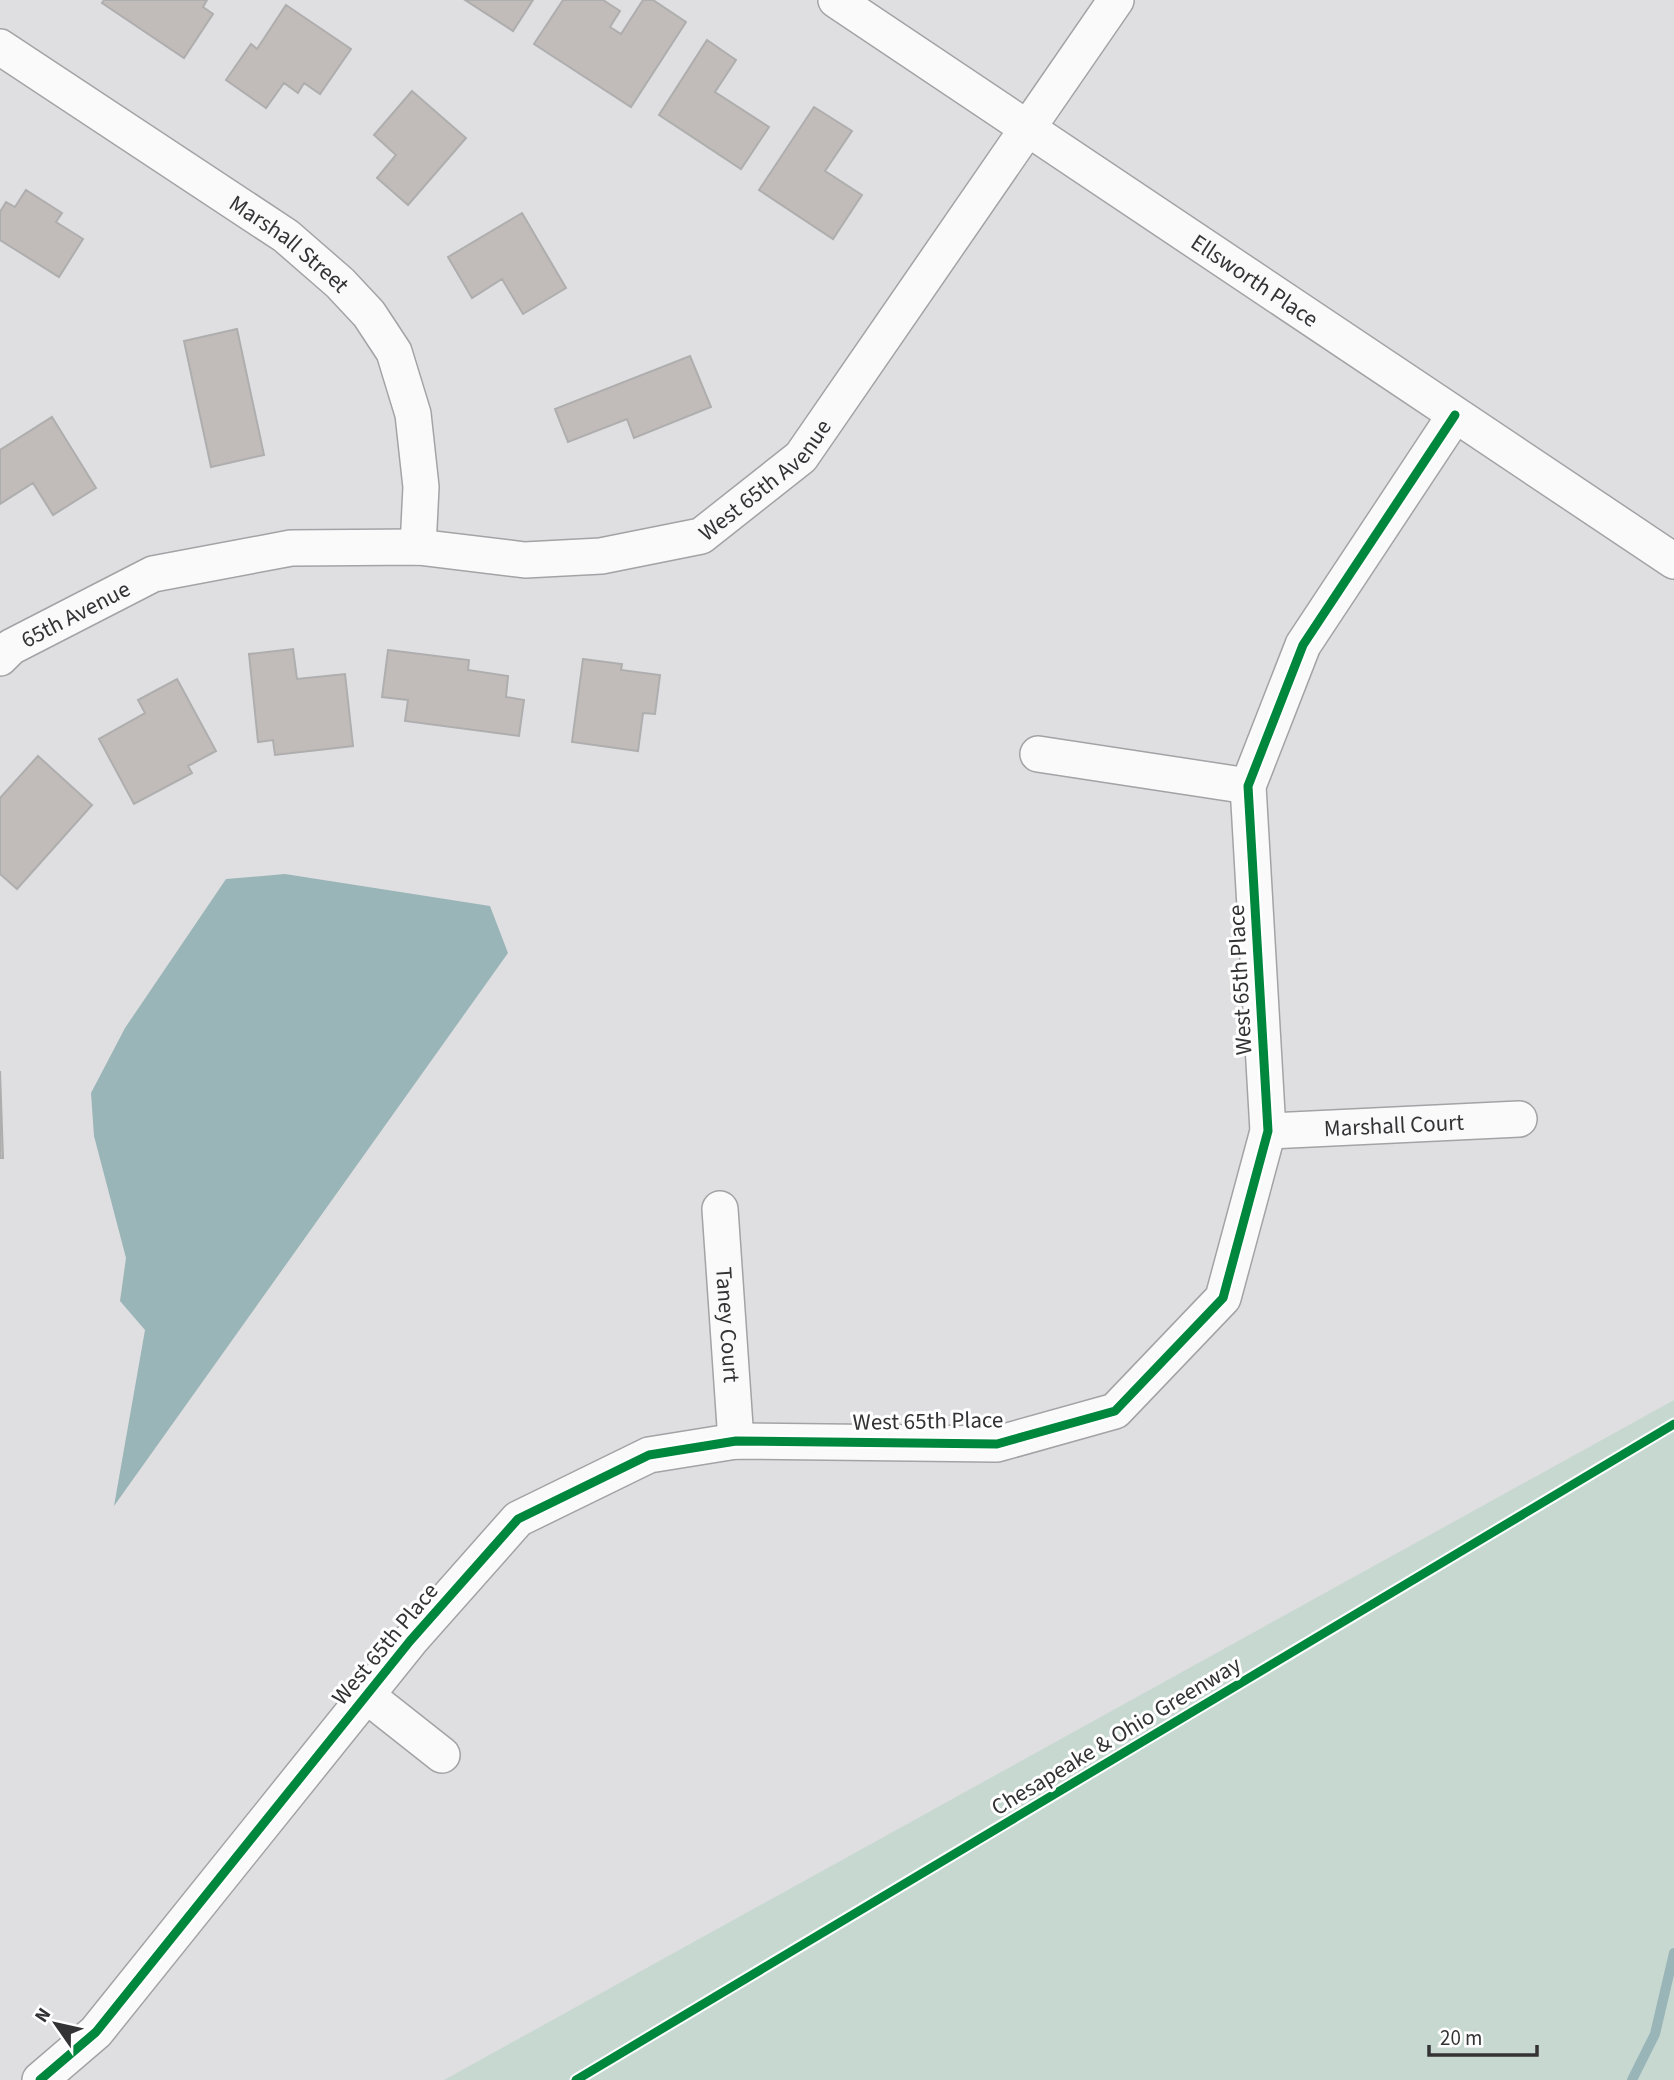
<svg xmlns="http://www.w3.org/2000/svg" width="1674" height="2080" font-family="'Source Sans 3',sans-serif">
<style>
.green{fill:#c7d8d0}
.water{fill:#9ab5b7}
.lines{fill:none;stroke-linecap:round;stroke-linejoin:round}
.stream{stroke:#9ab5b7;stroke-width:10}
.building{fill:#c1bcb9;stroke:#afaeae;stroke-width:2}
.minor-casing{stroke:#a3a3a6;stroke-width:38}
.minor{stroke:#fafafb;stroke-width:35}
.cycleway-casing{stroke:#fff;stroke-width:13}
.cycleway{stroke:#00873e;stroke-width:9}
.labels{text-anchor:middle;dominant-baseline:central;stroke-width:6;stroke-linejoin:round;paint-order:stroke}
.street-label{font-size:23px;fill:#333335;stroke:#fff}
</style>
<rect width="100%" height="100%" fill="#dfdfe2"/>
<!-- green -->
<path class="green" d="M1674,1400V2080H444Z"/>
<!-- water -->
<path class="water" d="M285,874L490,906L508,953L114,1506L145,1330L120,1301L126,1258L94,1136L91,1093L125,1028L226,879Z"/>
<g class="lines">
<!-- stream -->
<path class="stream" d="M1632,2080L1655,2034L1674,1953"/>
</g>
<!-- building -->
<path class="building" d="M104,0H207L203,7L213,14L184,58L102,3Z
M465,0H533L513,31Z
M563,0H603L620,11L610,27L621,34L643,0H653L686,22L631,107L534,44Z
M286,5L351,49L320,94L304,83L298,93L284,83L266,108L226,80L251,44L257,49Z
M707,40L736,60L715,92L769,127L741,169L659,115Z
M412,91L466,138L408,205L377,178L396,155L374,135Z
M814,107L852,131L825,171L862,195L833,239L759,190Z
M26,190L62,213L56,222L83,239L59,277L0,240V212L6,202L15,207Z
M522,213L566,288L523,314L502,279L472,298L448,257Z
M237,329L264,455L211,467L184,341Z
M690,356L711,407L634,438L627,419L568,442L555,409Z
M52,417L96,488L53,515L33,483L0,504V450Z
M293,649L297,679L345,674L353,746L275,755L273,740L258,742L249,654Z
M388,650L469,660L468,670L508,676L506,697L524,700L519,736L405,721L408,700L382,697Z
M583,659L622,664L621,670L660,675L655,714L643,713L638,751L572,742Z
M177,679L216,751L188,766L192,773L134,804L99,739L145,713L138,700Z
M38,756L92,805L17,889L0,874V798Z
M0,1071L3,1158H0Z"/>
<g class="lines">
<!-- minor casing -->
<g class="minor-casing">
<g id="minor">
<path id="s1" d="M836,0L1674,561"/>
<path id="s2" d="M0,47L286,236L340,283L369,314L394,352L413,414L421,487L418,547"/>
<path id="s3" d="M0,658L11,647L153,574L291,548L418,547L525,560L601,556L701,536L801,457L1116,0"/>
<path d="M1038,754L1248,786"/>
<path id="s4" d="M1268,1131L1519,1119"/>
<path id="s5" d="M720,1209L736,1441"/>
<path d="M366,1695L442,1755"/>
<path d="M40,2080L96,2032L410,1641L518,1519L649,1455L736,1441L997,1444L1115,1411L1223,1298L1268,1131L1248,786L1303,645L1455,415"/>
</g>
</g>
<!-- minor -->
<use href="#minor" class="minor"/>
<!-- cycleway casing -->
<g class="cycleway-casing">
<path id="cycleway" d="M40,2080L96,2032L410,1641L518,1519L649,1455L736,1441L997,1444L1115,1411L1223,1298L1268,1131L1248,786L1303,645L1455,415
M576,2080L1674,1424"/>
</g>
<!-- cycleway -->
<use href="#cycleway" class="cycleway"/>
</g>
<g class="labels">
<!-- street labels -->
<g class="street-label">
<text stroke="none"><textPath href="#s2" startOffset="350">Marshall Street</textPath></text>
<text stroke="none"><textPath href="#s1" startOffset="504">Ellsworth Place</textPath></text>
<text stroke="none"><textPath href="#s3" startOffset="814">West 65th Avenue</textPath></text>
<text stroke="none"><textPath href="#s3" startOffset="88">65th Avenue</textPath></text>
<text transform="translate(1240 980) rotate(-93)">West 65th Place</text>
<text stroke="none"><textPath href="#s4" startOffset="126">Marshall Court</textPath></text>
<text stroke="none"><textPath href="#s5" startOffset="116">Taney Court</textPath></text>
<text transform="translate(928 1421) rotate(-1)">West 65th Place</text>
<text transform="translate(385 1644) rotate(-50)">West 65th Place</text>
<text transform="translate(1116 1736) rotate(-31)">Chesapeake &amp; Ohio Greenway</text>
</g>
</g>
<!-- north arrow -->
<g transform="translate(56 2024) rotate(304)" stroke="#ffffff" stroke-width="5" paint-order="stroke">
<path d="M0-5L12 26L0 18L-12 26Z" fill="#333335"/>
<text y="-10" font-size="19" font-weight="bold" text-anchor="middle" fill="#333335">N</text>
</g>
<!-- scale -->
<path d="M1429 2045v10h108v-10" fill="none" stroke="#333335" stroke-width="3.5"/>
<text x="1440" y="2045" font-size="21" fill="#333335" stroke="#ffffff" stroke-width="5" paint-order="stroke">20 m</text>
</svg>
